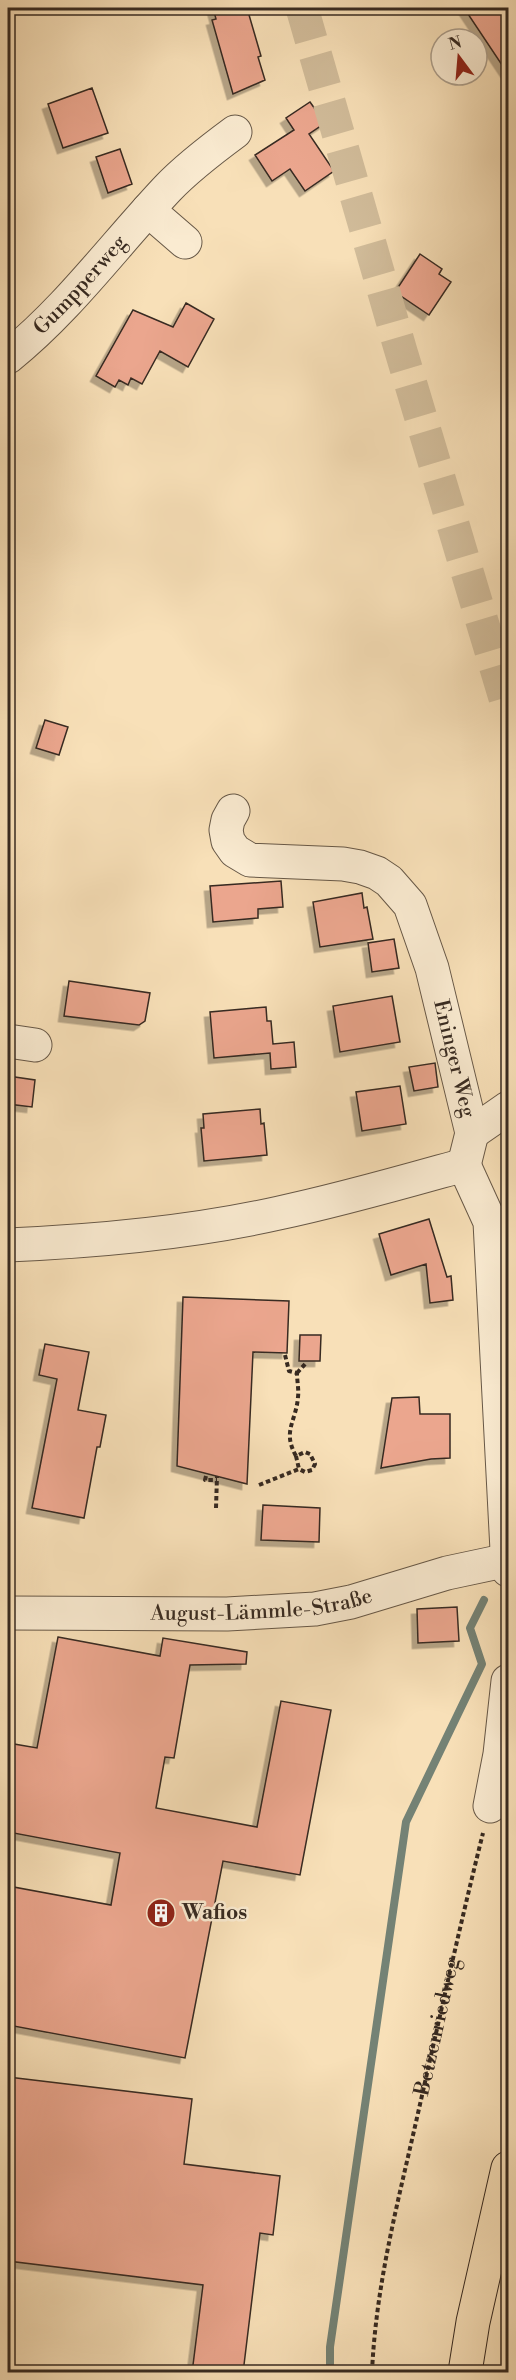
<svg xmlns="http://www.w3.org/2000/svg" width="516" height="2380" font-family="'Libre Bodoni',serif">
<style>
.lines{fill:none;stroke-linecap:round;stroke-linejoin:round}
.stream{stroke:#748275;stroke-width:8}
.building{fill:#eba68e;stroke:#372a21;stroke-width:1.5;filter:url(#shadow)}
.major-tunnel{stroke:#d1bc9a;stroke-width:33;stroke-dasharray:33 16;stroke-linecap:butt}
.minor-casing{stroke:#675847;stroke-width:35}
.major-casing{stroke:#372a21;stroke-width:35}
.path{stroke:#372a21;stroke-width:4;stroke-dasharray:4.5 3;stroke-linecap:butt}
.minor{stroke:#faebd1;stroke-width:33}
.major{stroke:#f8e0b8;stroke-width:33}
.labels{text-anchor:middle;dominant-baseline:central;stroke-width:5;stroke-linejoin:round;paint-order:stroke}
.street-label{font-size:21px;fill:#372a21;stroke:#faebd1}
.poi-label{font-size:21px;font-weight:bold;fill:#372a21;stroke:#faebd1;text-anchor:start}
</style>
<defs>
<filter id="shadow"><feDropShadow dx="-5.5" dy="5.5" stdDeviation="0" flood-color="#0004"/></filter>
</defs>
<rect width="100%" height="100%" fill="#f8e0b8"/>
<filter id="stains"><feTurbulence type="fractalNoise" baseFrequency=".00333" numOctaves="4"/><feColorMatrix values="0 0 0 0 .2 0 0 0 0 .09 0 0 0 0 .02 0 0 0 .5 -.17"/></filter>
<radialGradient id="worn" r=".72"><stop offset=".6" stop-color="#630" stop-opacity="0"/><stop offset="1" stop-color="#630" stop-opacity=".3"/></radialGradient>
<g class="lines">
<!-- stream -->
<path class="stream" d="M330,2372V2347L406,1822L482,1664L470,1628L484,1600"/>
</g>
<!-- building -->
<path class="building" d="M213,8H247L261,56L258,57L265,80L233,94L212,20L216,19Z
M464,8H497L508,25V74Z
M92,88L108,133L63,148L48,104Z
M310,102L325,123L309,134L334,171L305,191L290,169L272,181L255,155L294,130L286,118Z
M120,149L132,184L108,193L96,157Z
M420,254L442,269L439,274L451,282L429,315L395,292Z
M186,303L214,319L188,367L160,351L142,384L131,378L128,385L119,380L115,387L96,376L133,310L173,327Z
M45,720L68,727L59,755L36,748Z
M281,881L283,907L258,909V918L213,922L210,886Z
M362,893L364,908L367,907L373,939L320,947L313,902Z
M394,939L399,968L372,972L368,943Z
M69,981L150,993L145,1021L139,1025L64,1016Z
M392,996L400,1042L340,1052L333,1006Z
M266,1007L267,1021H271L273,1044L294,1042L296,1067L271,1069L270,1053L214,1058L210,1012Z
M435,1063L438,1087L414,1091L409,1067Z
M8,1076L35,1080L32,1107L8,1104Z
M400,1086L406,1124L362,1131L356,1092Z
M260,1109L261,1124L264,1123L267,1155L204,1161L201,1128H204L203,1114Z
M429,1219L447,1277L451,1276L453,1300L430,1303L426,1264L391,1275L379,1234Z
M183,1297L289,1301L287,1353L253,1352L247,1484L177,1466Z
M300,1335H321L320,1361H299Z
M45,1344L89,1352L78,1410L106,1415L100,1447H97L84,1518L32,1508L57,1379L39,1375Z
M419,1397L420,1414H450V1458L431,1459L381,1468L392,1398Z
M263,1505L320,1508L319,1542L261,1540Z
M457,1607L459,1641L418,1643L417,1609Z
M58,1637L160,1656L163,1638L247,1652L246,1664L190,1665L174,1758L165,1757L156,1808L257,1827L281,1701L331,1710L300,1875L223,1861L185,2058L8,2025V1886L111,1905L120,1853L8,1832V1743L37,1748Z
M8,2077L192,2099L184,2164L280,2176L273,2235L260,2233L243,2373H192L203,2285L8,2261Z"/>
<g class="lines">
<!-- major-tunnel -->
<path class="major-tunnel" d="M302,8L400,348L508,708"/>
<!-- minor casing -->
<g class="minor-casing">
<g id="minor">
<path d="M148,210L185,242"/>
<path id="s2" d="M8,357C68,309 115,244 168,188C188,167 212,149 235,132"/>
<path id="s3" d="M233,811L228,820L226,830L228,841L235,851L250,860L343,864L360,867L377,873L389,881L410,905L432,968L472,1133L464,1165"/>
<path d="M8,1041L35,1045"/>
<path d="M472,1133L508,1108"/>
<path d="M464,1165L490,1222L508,1570"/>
<path d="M8,1245C99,1241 190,1233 279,1213C341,1200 403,1182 464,1165"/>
<path id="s4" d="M8,1613L227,1614L315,1609L351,1602L447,1573L508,1560"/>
<path d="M490,1806L500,1754L508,1681"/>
</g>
</g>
<!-- major casing -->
<g class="major-casing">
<path id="major" d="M465,2372L473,2322L508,2168"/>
</g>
<!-- path -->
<g class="path">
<path d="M285,1355L289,1371L297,1373"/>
<path d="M297,1373L307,1362"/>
<path d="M296,1456C282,1431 296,1422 298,1397C299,1390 297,1381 297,1373"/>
<path d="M206,1476L205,1480H217"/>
<path d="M259,1485L299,1469L305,1472L312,1470L315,1464L310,1454L305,1452L296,1456L299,1469"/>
<path d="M216,1508L217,1476"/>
<path id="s1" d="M372,2372C376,2285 397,2206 416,2122C438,2025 459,1929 483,1833"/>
</g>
<!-- minor -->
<use href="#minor" class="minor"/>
<!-- major -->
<use href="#major" class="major"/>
</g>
<!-- icons -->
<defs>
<g id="building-disc" transform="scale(1.5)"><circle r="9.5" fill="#8f2418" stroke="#faebd1"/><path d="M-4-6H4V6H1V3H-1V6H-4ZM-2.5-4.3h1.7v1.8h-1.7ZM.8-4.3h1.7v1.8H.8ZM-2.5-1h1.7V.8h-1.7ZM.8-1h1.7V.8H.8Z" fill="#fff"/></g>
</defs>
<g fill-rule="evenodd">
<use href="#building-disc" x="161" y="1913"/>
</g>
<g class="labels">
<!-- street labels -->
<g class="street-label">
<text stroke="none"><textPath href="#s2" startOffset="102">Gumpperweg</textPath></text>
<text stroke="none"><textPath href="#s3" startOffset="396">Eninger Weg</textPath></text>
<text stroke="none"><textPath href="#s4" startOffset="254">August-Lämmle-Straße</textPath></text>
<text stroke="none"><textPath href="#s1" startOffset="352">Betzenriedweg</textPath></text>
</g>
<!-- poi labels -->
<g class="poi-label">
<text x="182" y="1913">Wafios</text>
</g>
</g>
<!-- margin -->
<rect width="516" height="2380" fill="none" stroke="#f8e0b8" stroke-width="30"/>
<rect x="9" y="9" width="498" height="2362" fill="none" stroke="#372a21" stroke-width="3"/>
<rect x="15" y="15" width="486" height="2350" fill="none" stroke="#372a21" stroke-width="1.5"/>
<!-- north arrow -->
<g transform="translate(459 57) rotate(344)"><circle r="28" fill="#faebd1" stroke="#ac9e8b" stroke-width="1.5"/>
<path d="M0-4.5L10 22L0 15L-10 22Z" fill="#8f2418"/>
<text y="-9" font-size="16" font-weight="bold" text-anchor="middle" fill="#372a21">N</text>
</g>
<rect width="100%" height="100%" filter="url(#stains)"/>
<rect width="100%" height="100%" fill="url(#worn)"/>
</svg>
